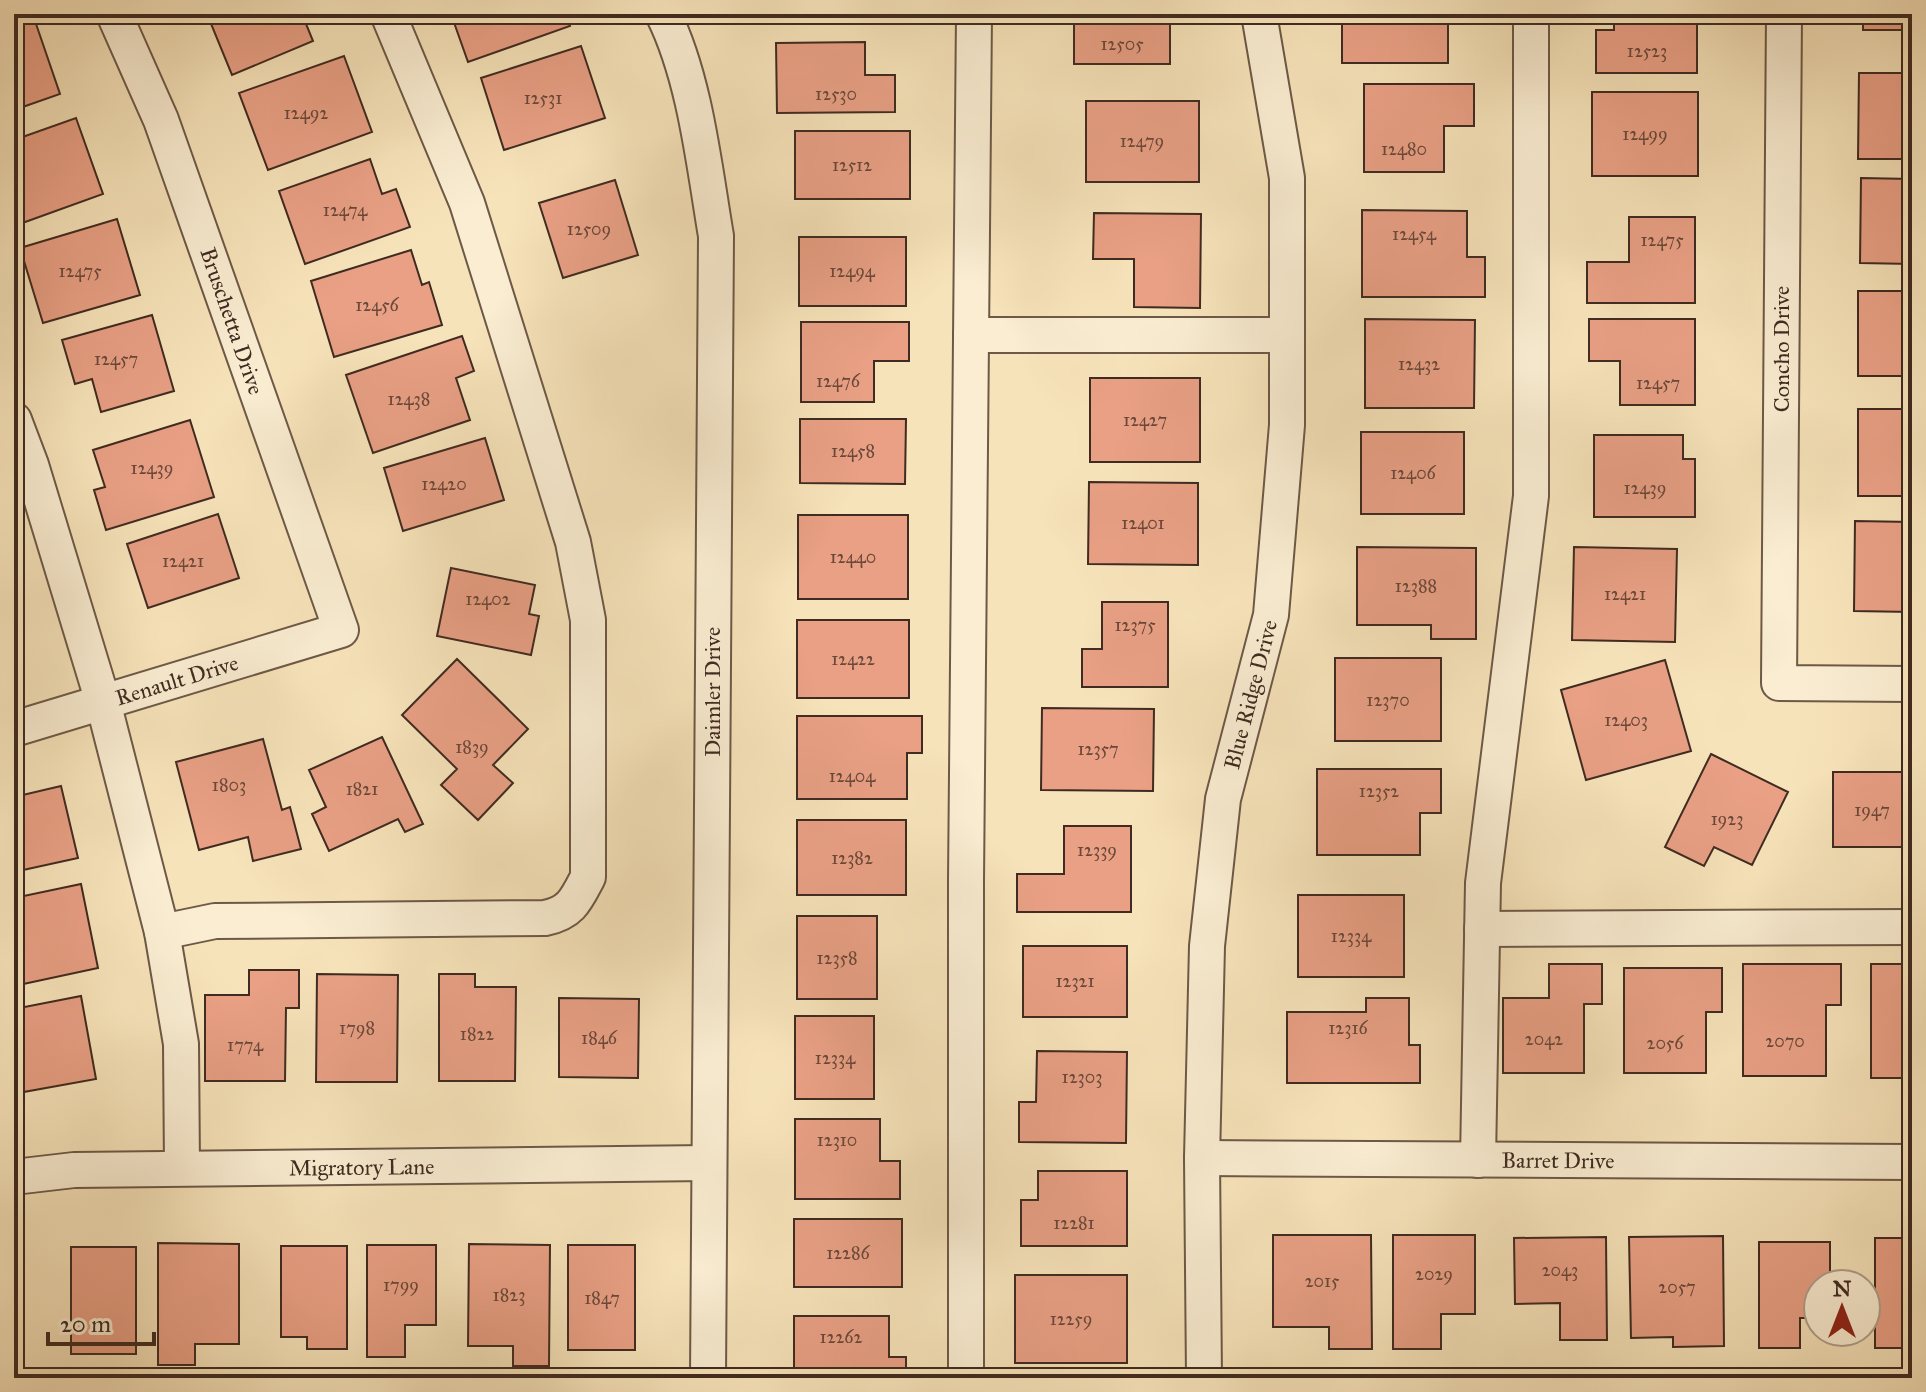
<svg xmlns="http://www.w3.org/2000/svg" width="1926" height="1392" font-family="'IM FELL Great Primer',serif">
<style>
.building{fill:#e9a085;stroke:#3f2b21;stroke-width:2}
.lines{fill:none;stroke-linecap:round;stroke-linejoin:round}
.minor-casing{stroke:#6d5947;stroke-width:38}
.minor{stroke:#faedd2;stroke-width:34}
.labels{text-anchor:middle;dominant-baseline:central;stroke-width:6;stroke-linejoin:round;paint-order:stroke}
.number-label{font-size:18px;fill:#6a483a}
.street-label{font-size:22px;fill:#3f2b21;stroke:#faedd2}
</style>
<rect width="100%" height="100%" fill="#f7e3ba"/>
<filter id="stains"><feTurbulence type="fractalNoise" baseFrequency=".0025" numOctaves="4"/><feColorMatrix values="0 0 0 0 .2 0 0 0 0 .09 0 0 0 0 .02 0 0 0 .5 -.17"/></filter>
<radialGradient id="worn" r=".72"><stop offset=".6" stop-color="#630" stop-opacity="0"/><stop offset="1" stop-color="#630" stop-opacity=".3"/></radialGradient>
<!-- building -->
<path class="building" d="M207,14H302L313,41L232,75Z
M451,14H565L570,26L468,62Z
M1054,14H1170V64H1074V24H1054Z
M1342,14H1448V63H1342Z
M1614,14H1697V73H1596V30H1614Z
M1863,14H1912V30H1863Z
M34,18L60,94L14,110V25Z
M865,42V75H895V112L777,113L776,43Z
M581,46L605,118L504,150L481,78Z
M344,56L372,132L268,170L239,93Z
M1859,73H1912V159H1858Z
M1364,84H1474V126H1444V172H1364Z
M1592,92H1698V176H1592Z
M1086,101H1199V182H1086Z
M76,118L103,194L14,226V140Z
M795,131H910V199H795Z
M370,159L382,194L396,189L410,227L305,264L279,191Z
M1861,178L1912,179V264L1860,263Z
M615,180L638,255L563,278L539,203Z
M1362,210L1467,211V257H1485V297H1362Z
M1094,213L1201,214L1200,308L1134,307V259H1093Z
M1629,217H1695V303H1587V262H1629Z
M117,219L140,295L43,323L20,248Z
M799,237H906V306H799Z
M411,250L422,285L429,282L442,325L334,357L311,281Z
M1858,291H1912V376H1858Z
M152,315L174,391L101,412L92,379L75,384L62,340Z
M1365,319L1475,320L1474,408H1365Z
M1589,319H1695V405H1620V361H1589Z
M801,322H909V361H874V402H801Z
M462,336L474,371L456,378L470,420L373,453L346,375Z
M1090,378H1200V462H1090Z
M1858,409H1912V496H1858Z
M800,419H906L905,484L800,483Z
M190,420L214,497L106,530L94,490L105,487L93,450Z
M1361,432H1464V514H1361Z
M1594,435H1683V459H1695V517H1594Z
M485,438L504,500L403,531L384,468Z
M1089,482L1198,483V565L1088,564Z
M218,514L239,578L148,608L127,544Z
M798,515H908V599H798Z
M1855,521L1912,522V612L1854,611Z
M1357,547L1476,548V639H1431V625H1357Z
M1574,547L1677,549L1675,642L1572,640Z
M451,568L535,585L529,614L539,616L531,655L437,636Z
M1102,602H1168V687H1082V649H1102Z
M797,620H909V698H797Z
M1335,658H1441V741H1335Z
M457,659L528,729L493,765L513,783L478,820L441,785L457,769L402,715Z
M1665,660L1691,751L1586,780L1561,690Z
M1042,708L1154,709L1153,791L1041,790Z
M797,716H922V753H907V799H797Z
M382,737L423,824L405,832L398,819L329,851L312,814L326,807L309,770Z
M263,739L282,810L290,807L301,849L253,861L248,837L199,850L176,762Z
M1711,754L1788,792L1752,865L1714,847L1704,866L1665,847Z
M1317,769H1441V813H1420V855H1317Z
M1833,772H1912V847H1833Z
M61,786L78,858L14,872V797Z
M797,820H906V895H797Z
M1064,826H1131V912H1017V874H1064Z
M81,884L98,968L14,986V898Z
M1298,895H1404V977H1298Z
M797,916H877V999H797Z
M1023,946H1127V1017H1023Z
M1549,964H1602V1004H1584V1073H1503V998H1549Z
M1743,964H1841V1005H1826V1076H1743Z
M1871,964H1912V1078H1871Z
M1624,968H1722V1012H1706V1073H1624Z
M249,970H299V1008H286L285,1081H205V995H249Z
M317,974L398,975L397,1082H316Z
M439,974H475V987H516L515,1081H439Z
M81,996L96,1079L18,1093L14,1069V1009Z
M559,998L639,999L638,1078L559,1077Z
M1366,998H1409V1045H1420V1083H1287V1012H1366Z
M795,1016H874V1099H795Z
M1037,1051L1127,1052L1126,1143L1019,1142V1102H1036Z
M795,1119H880V1161H900V1199H795Z
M1038,1171H1127V1246H1021V1200H1038Z
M794,1219H902V1287H794Z
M1273,1235H1371L1372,1349H1329V1327H1273Z
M1393,1235H1475V1314H1441V1349H1393Z
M1723,1236L1724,1346L1673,1347V1337L1631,1338L1629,1237Z
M1606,1237L1607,1340H1560V1303L1515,1304L1514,1238Z
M1875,1238H1912V1348H1875Z
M1759,1242H1830V1284H1818V1318H1800V1348H1759Z
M158,1243L239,1244V1344H195V1365H158Z
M469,1244L550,1245L549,1366H513V1346H468Z
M367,1245H436V1325H405V1357H367Z
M568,1245H635V1350H568Z
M281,1246H347V1349H307V1337H281Z
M71,1247H136V1354H71Z
M1015,1275H1127V1363H1015Z
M794,1316H889V1357H906V1378H794Z"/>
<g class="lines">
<!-- minor casing -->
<g class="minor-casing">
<g id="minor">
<path d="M663,14C695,78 704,165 716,236L708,1378"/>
<path d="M1784,14L1779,683L1912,684"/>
<path d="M971,335H1287"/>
<path d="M14,420L31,465L103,702L162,932L181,1044L182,1168"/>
<path id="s1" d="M14,729L341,630L161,120L114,14"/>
<path d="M1482,929L1912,927"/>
<path d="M162,932L215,921L545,918C571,913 576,900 588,877V620L573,542L467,203L388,14"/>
<path id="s2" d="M1202,1158L1912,1162"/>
<path d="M1478,1160L1483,883L1531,496V14"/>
<path id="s3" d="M14,1177L74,1170L708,1163"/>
<path d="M966,1378V881L974,14"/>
<path id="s4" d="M1204,1378L1202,1158L1207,946L1223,799L1271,615L1287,425V178L1259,14"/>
</g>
</g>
<!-- minor -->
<use href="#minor" class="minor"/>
</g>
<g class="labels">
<!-- number labels -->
<g class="number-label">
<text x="1122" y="44">12505</text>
<text x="1647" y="51">12523</text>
<text x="836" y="94">12530</text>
<text x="543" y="98">12531</text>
<text x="306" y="113">12492</text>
<text x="1645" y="134">12499</text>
<text x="1142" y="141">12479</text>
<text x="1404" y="149">12480</text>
<text x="852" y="165">12512</text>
<text x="345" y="210">12474</text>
<text x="589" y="229">12509</text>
<text x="1414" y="234">12454</text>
<text x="1662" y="240">12475</text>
<text x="80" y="271">12475</text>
<text x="852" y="271">12494</text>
<text x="377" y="305">12456</text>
<text x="116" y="359">12457</text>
<text x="1419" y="364">12432</text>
<text x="838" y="381">12476</text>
<text x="1658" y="383">12457</text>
<text x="409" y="399">12438</text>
<text x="1145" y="420">12427</text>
<text x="853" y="451">12458</text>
<text x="152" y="468">12439</text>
<text x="1413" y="473">12406</text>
<text x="444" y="484">12420</text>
<text x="1645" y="488">12439</text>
<text x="1143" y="523">12401</text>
<text x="853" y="557">12440</text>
<text x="183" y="561">12421</text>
<text x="1416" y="586">12388</text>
<text x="1625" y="594">12421</text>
<text x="488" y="599">12402</text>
<text x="1135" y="625">12375</text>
<text x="853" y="659">12422</text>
<text x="1388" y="700">12370</text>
<text x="1626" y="720">12403</text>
<text x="472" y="747">1839</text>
<text x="1098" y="749">12357</text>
<text x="852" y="776">12404</text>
<text x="229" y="785">1803</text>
<text x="362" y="789">1821</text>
<text x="1379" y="791">12352</text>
<text x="1872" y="810">1947</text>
<text x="1727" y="819">1923</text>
<text x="1097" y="850">12339</text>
<text x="852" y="858">12382</text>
<text x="1351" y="936">12334</text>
<text x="837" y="958">12358</text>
<text x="1075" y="981">12321</text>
<text x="357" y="1028">1798</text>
<text x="1348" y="1028">12316</text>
<text x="477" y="1034">1822</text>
<text x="599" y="1038">1846</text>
<text x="1544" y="1039">2042</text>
<text x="1785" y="1041">2070</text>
<text x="1665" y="1043">2056</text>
<text x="245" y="1045">1774</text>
<text x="835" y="1058">12334</text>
<text x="1082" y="1077">12303</text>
<text x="837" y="1140">12310</text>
<text x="1074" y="1223">12281</text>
<text x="848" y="1253">12286</text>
<text x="1560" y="1270">2043</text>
<text x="1434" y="1274">2029</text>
<text x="1322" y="1281">2015</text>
<text x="401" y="1285">1799</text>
<text x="1677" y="1287">2057</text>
<text x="509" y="1295">1823</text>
<text x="602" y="1298">1847</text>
<text x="1071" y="1319">12259</text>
<text x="841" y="1337">12262</text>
</g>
<!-- street labels -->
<g class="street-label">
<text transform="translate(232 321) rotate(71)">Bruschetta Drive</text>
<text transform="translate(1781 349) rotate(-90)">Concho Drive</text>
<text stroke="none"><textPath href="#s1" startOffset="170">Renault Drive</textPath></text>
<text transform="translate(712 692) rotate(-90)">Daimler Drive</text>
<text stroke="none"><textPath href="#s4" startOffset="688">Blue Ridge Drive</textPath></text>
<text stroke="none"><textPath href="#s2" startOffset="356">Barret Drive</textPath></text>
<text stroke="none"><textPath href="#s3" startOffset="348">Migratory Lane</textPath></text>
</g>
</g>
<!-- margin -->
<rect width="1926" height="1392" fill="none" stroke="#f7e3ba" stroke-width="48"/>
<rect x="16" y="16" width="1894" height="1360" fill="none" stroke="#3f2b21" stroke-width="4"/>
<rect x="24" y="24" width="1878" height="1344" fill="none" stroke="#3f2b21" stroke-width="2"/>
<!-- north arrow -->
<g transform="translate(1842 1308)"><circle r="38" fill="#faedd2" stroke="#af9f8b" stroke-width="2"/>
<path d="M0-6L14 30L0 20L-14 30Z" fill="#8f2418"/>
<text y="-12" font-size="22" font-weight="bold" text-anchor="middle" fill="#3f2b21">N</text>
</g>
<!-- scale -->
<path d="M48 1332v12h106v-12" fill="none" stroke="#3f2b21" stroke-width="4"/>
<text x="60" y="1332" font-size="24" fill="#3f2b21" stroke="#faedd2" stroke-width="6" paint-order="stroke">20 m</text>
<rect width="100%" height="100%" filter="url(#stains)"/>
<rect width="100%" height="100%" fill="url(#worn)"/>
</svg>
